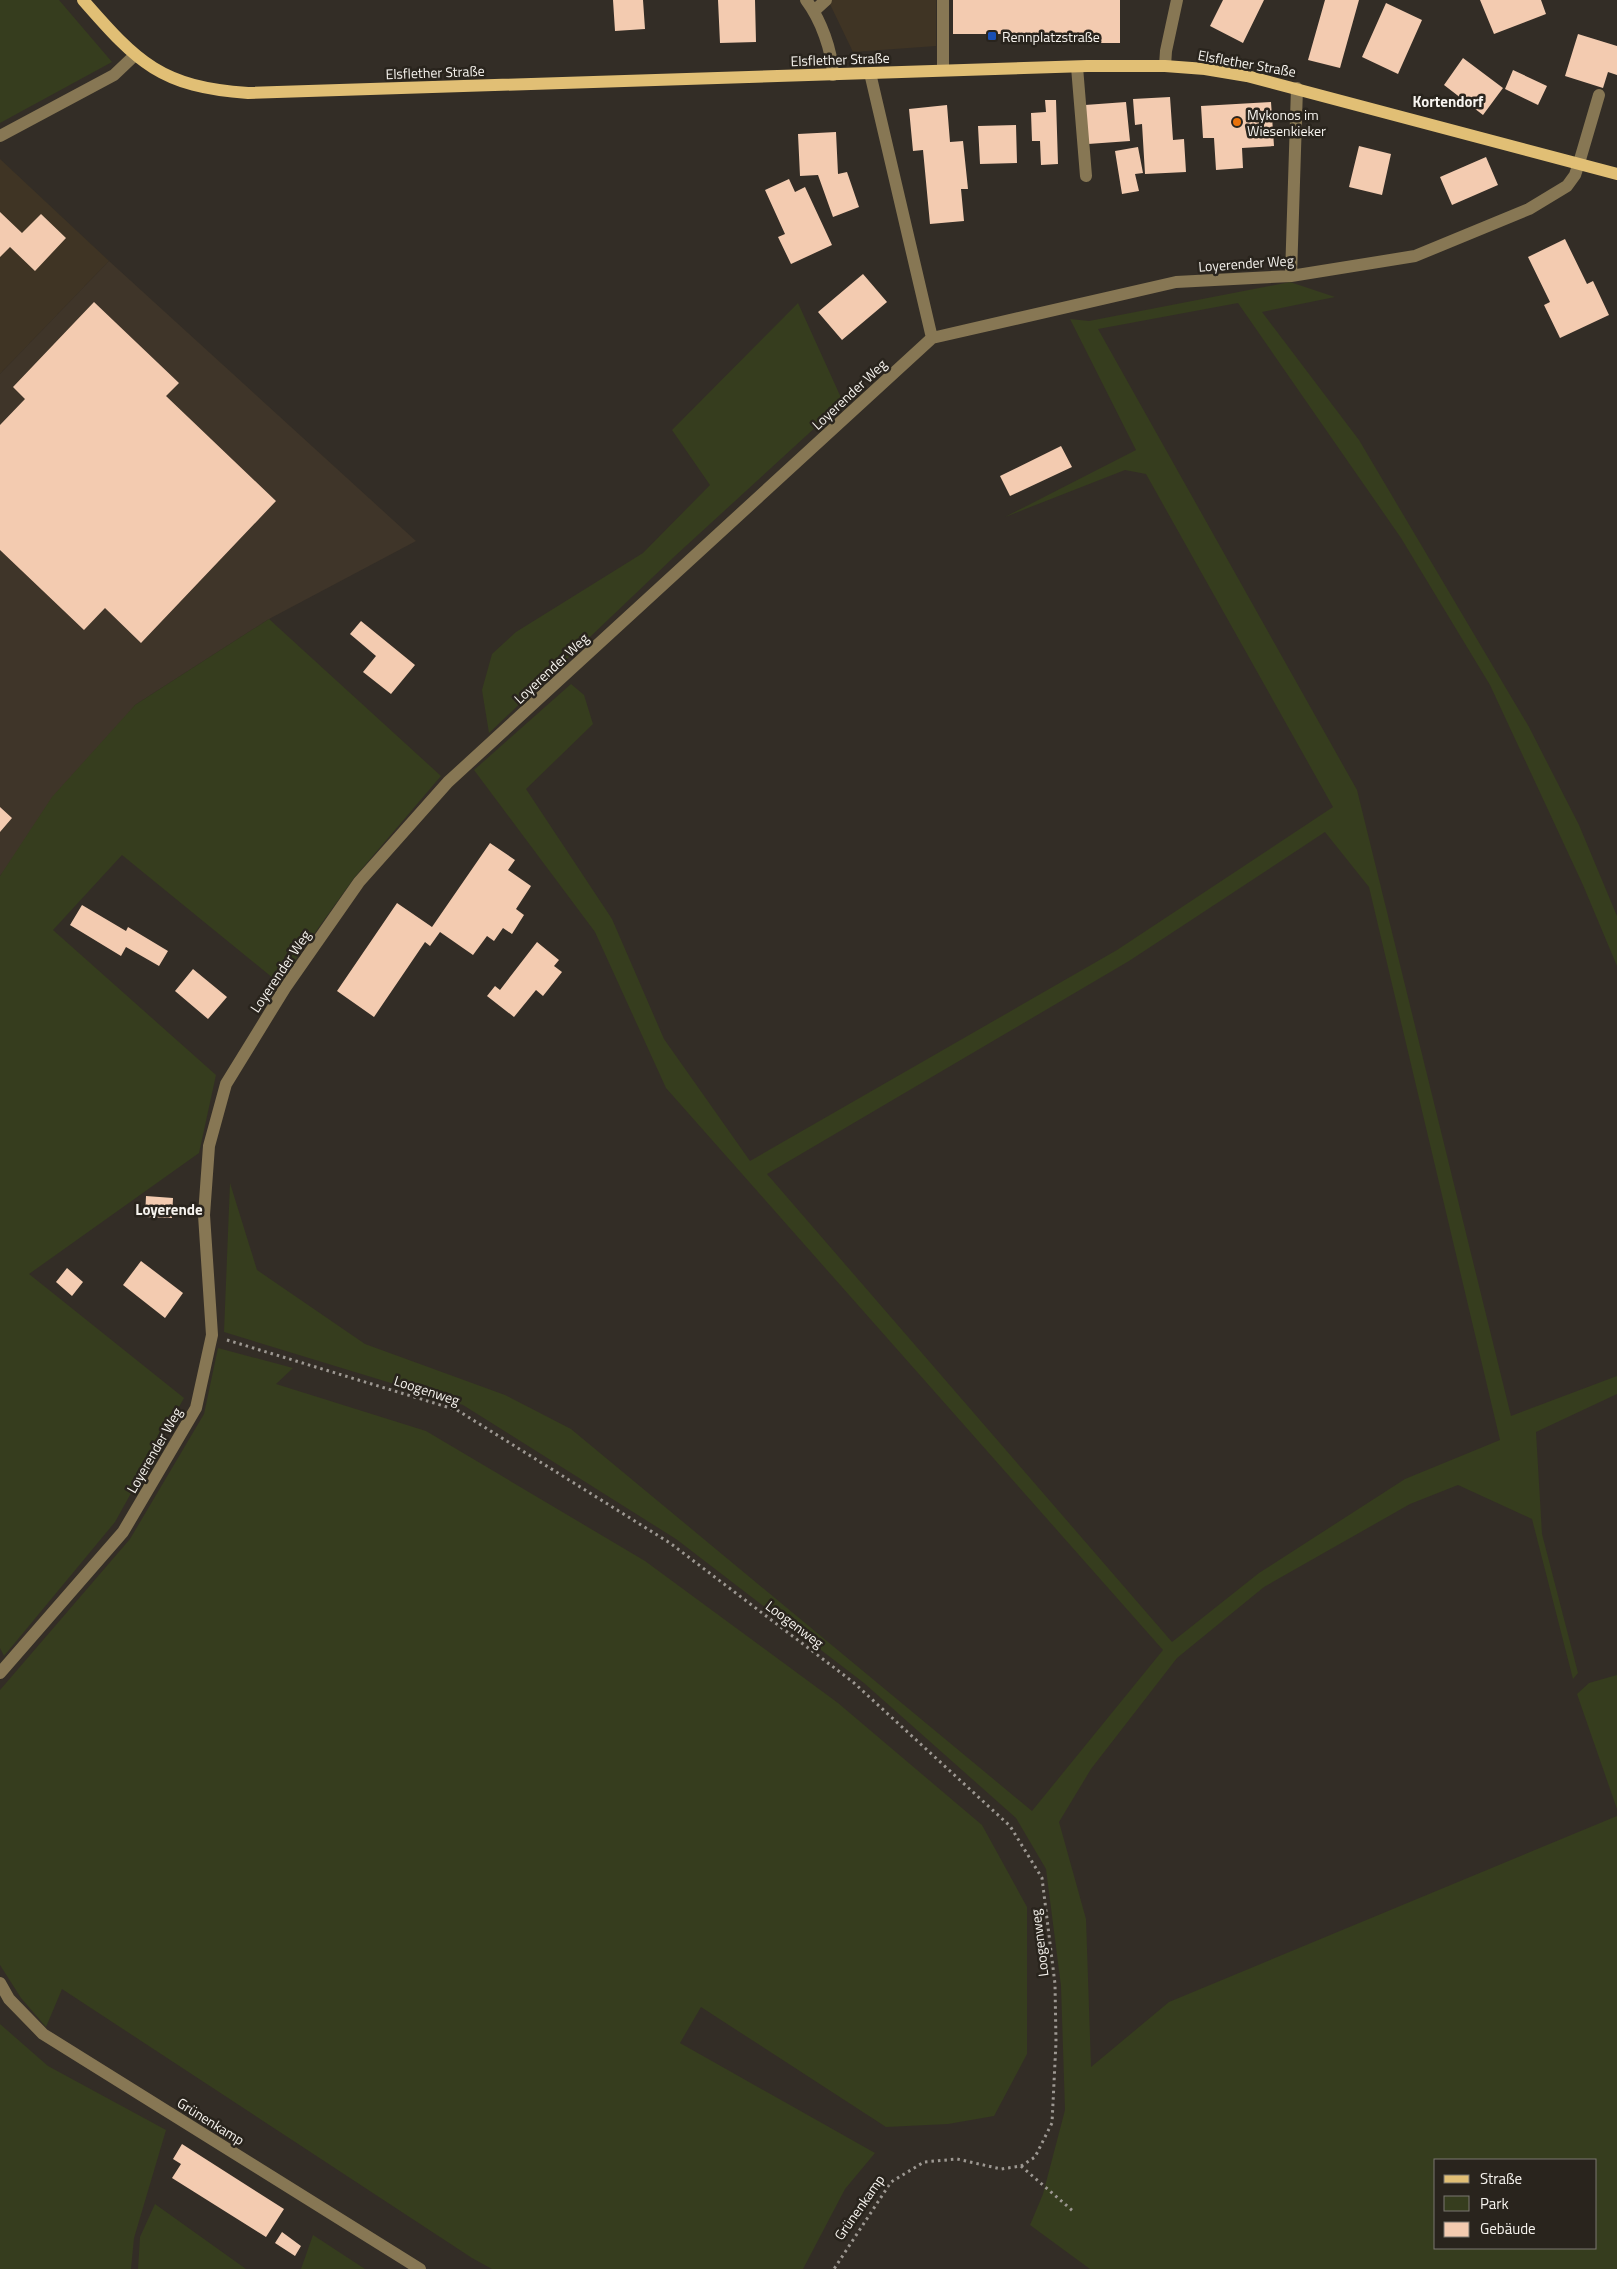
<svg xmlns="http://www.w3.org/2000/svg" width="1617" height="2269" font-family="'Titillium Web',sans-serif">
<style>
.commercial{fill:#3f3424}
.built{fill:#3f3529}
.green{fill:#363d1e;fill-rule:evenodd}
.building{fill:#f3cbb0}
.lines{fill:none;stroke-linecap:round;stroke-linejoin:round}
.path{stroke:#9d9892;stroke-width:3;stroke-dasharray:2.5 4;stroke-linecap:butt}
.minor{stroke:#877754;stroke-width:12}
.major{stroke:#e1bf75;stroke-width:12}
.transit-dot{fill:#1a4fb4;stroke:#29241d;stroke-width:2}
.food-dot{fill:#e8710a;stroke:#29241d;stroke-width:2}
.labels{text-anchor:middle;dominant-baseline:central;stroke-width:5;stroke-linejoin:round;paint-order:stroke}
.poi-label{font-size:14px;fill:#f6f3ee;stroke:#29241d;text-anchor:start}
.street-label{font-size:14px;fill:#f6f3ee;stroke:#29241d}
.neighbourhood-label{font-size:15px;font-weight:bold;fill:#f6f3ee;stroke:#29241d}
</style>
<rect width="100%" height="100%" fill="#332d26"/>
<!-- commercial -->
<path class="commercial" d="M828,0H936V46L853,52Z
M0,159L109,261L0,374Z"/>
<!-- built -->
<path class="built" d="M109,261L416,541L269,619L135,705L0,876V374Z"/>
<!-- green -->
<path class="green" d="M0,0H59L112,62L0,123Z
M1290,282L1335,297L1262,312L1359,440L1529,727L1579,825L1617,916V966L1583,885L1490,685L1401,538L1238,303L1098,329L1357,790L1511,1416L1617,1376V1394L1536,1432L1542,1534L1578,1673L1573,1679L1532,1519L1458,1485L1410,1504L1264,1587L1177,1658L1091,1769L1059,1822L1086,1919L1091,2067L1169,2002L1617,1816V2269H1090L1030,2225L1043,2194L1065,2110L1061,1986L1046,1869L1016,1818L864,1683L676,1539L463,1405L224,1332L230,1183L257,1270L365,1344L505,1395L571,1429L1032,1811L1163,1650L666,1088L595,932L474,770L571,684L584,695L593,724L526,789L612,919L664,1039L750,1161L1117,950L1333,807L1146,474L1125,470L1005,517L1136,450L1070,319L1089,321ZM1325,832L1369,887L1500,1440L1405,1479L1259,1573L1172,1642L767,1174L1129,961ZM1436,2160H1596V2248H1436Z
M798,303L843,402L675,556L489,733L482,690L492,654L516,632L643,553L710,485L672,430Z
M269,619L441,776L354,878L279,983L122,855L53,930L216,1075L199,1153L29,1274L184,1398L115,1522L4,1656L0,1648V876L52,797L135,705Z
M218,1348L293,1368L276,1384L426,1431L645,1561L838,1703L982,1825L1027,1907V2054L994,2116L948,2124L886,2127L701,2007L680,2043L875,2153L845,2189L803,2269H492L472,2258L62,1989L46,2027L21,1998L0,1965V1690L130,1539L204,1414Z
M1617,1675V1809L1577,1694L1589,1683Z
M0,2024L48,2066L166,2130L134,2238L131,2269H0Z
M155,2204L246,2269H138L140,2237Z
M313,2235L365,2269H301Z"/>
<!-- building -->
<path class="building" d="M613,0H643L645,29L615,31Z
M718,0H755L756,42L720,43Z
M953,0H1120V43H1042V34H953Z
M1223,0H1264L1243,43L1210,26Z
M1325,0H1359L1340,68L1308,60Z
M1480,0H1541L1546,14L1494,34Z
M1386,3L1422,20L1398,74L1362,57Z
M1578,34L1617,46V75L1608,72L1603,88L1565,76Z
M1463,58L1503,88L1483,115L1444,85Z
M1513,70L1547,86L1538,105L1505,89Z
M1170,97L1173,140L1184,139L1186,172L1145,174L1142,124L1135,125L1133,99Z
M1045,100H1056L1058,164L1041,165L1040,141H1032L1031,113L1046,112Z
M1126,102L1130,141L1088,144L1085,105Z
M1271,102L1274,146L1242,148L1243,168L1216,170L1214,138H1203L1201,106Z
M947,105L950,142L963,141L968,189H961L964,221L930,224L923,150L913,151L909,109Z
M1016,125L1017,163L980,164L978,126Z
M836,132L838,174L847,172L859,207L833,217L818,175L800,176L798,134Z
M1359,146L1391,154L1382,195L1349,187Z
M1138,147L1143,173L1135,174L1139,191L1122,194L1115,151Z
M1486,157L1498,185L1452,205L1440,177Z
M789,179L795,192L805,187L832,245L791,264L778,237L785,234L765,190Z
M0,212L22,233L41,214L66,238L35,271L10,247L0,257Z
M1565,239L1587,284L1593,281L1609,315L1560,338L1544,305L1550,302L1528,257Z
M863,274L887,302L842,340L818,312Z
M94,302L179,383L166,396L276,501L141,643L105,608L84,630L0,550V425L25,399L13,387Z
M1061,446L1072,467L1010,496L1000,476Z
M361,621L415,665L391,694L363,672L376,656L350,634Z
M0,807L12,818L0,832Z
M490,843L515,860L508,870L531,886L516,909L524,915L512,934L503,928L494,941L487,936L473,955L440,932L430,946L425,942L374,1017L337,991L397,903L432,927Z
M82,905L126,931L128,927L168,951L159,966L126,947L121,956L70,925Z
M537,942L559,960L554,966L562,972L543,996L536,990L514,1017L487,996L495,986L500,990Z
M193,969L227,997L208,1019L175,991Z
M146,1196L173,1198L172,1218L145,1217Z
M141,1261L183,1293L165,1318L123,1285Z
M67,1268L83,1282L72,1296L56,1282Z
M182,2144L284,2209L266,2237L172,2178L181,2164L173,2159Z
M282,2232L301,2246L295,2256L275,2243Z"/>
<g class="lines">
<!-- path -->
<path class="path" d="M227,1340L457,1410L670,1543L853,1682L1010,1826L1042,1878L1055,1984L1056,2042L1052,2123L1035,2157L1021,2166L1001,2169L957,2159L924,2162L891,2182L834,2269
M1021,2166L1074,2212"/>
<!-- minor -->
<path class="minor" d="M806,0C821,20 832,50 833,75
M814,11L826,0
M1165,66L1166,51L1177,0
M1077,67L1086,176
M943,70V0
M870,73L932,338
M0,136L114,75L135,55
M1291,276L1297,88
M0,1673L123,1532L196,1408L212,1335L204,1215L209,1146L226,1084L285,988L359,882L448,782L932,338L1176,282L1291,276L1415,256L1529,209L1567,186L1575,175L1579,163L1599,95
M0,1983L9,1999L43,2034L420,2269"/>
<!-- major -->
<path class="major" d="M83,0C138,63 161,87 248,93L1087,66H1165L1205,69L1247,76L1617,174"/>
</g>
<!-- markers -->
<rect class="transit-dot" x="987" y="31" width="10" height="10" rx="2.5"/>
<circle class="food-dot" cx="1237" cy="122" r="5"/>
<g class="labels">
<!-- poi labels -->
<g class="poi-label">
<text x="1002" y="36">Rennplatzstraße</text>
<text x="1247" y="114">Mykonos im<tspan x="1247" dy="16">Wiesenkieker</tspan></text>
</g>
<!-- street labels -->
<g class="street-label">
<text transform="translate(840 59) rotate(-2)">Elsflether Straße</text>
<text transform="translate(1247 63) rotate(10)">Elsflether Straße</text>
<text transform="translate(435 72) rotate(-2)">Elsflether Straße</text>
<text transform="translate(1246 263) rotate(-4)">Loyerender Weg</text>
<text transform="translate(849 394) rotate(-43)">Loyerender Weg</text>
<text transform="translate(551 668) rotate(-43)">Loyerender Weg</text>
<text transform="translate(280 971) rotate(-56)">Loyerender Weg</text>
<text transform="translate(427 1390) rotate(18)">Loogenweg</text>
<text transform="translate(154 1450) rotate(-60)">Loyerender Weg</text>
<text transform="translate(795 1624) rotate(37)">Loogenweg</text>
<text transform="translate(1039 1943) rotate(-97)">Loogenweg</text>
<text transform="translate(211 2121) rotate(32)">Grünenkamp</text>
<text transform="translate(859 2207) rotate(-55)">Grünenkamp</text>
</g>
<!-- neighbourhood labels -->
<g class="neighbourhood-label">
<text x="1448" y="101">Kortendorf</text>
<text x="169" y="1209">Loyerende</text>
</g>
</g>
<!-- legend -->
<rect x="1434" y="2159" width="162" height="90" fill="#29241d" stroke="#7b7771"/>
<rect x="1444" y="2175" width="25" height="8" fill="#e1bf75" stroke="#7b7771"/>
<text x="1480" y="2184" font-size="15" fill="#f6f3ee">Straße</text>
<rect x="1444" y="2196" width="25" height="15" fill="#363d1e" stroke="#7b7771"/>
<text x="1480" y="2209" font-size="15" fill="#f6f3ee">Park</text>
<rect x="1444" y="2222" width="25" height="15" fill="#f3cbb0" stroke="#7b7771"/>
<text x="1480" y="2234" font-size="15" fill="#f6f3ee">Gebäude</text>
</svg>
